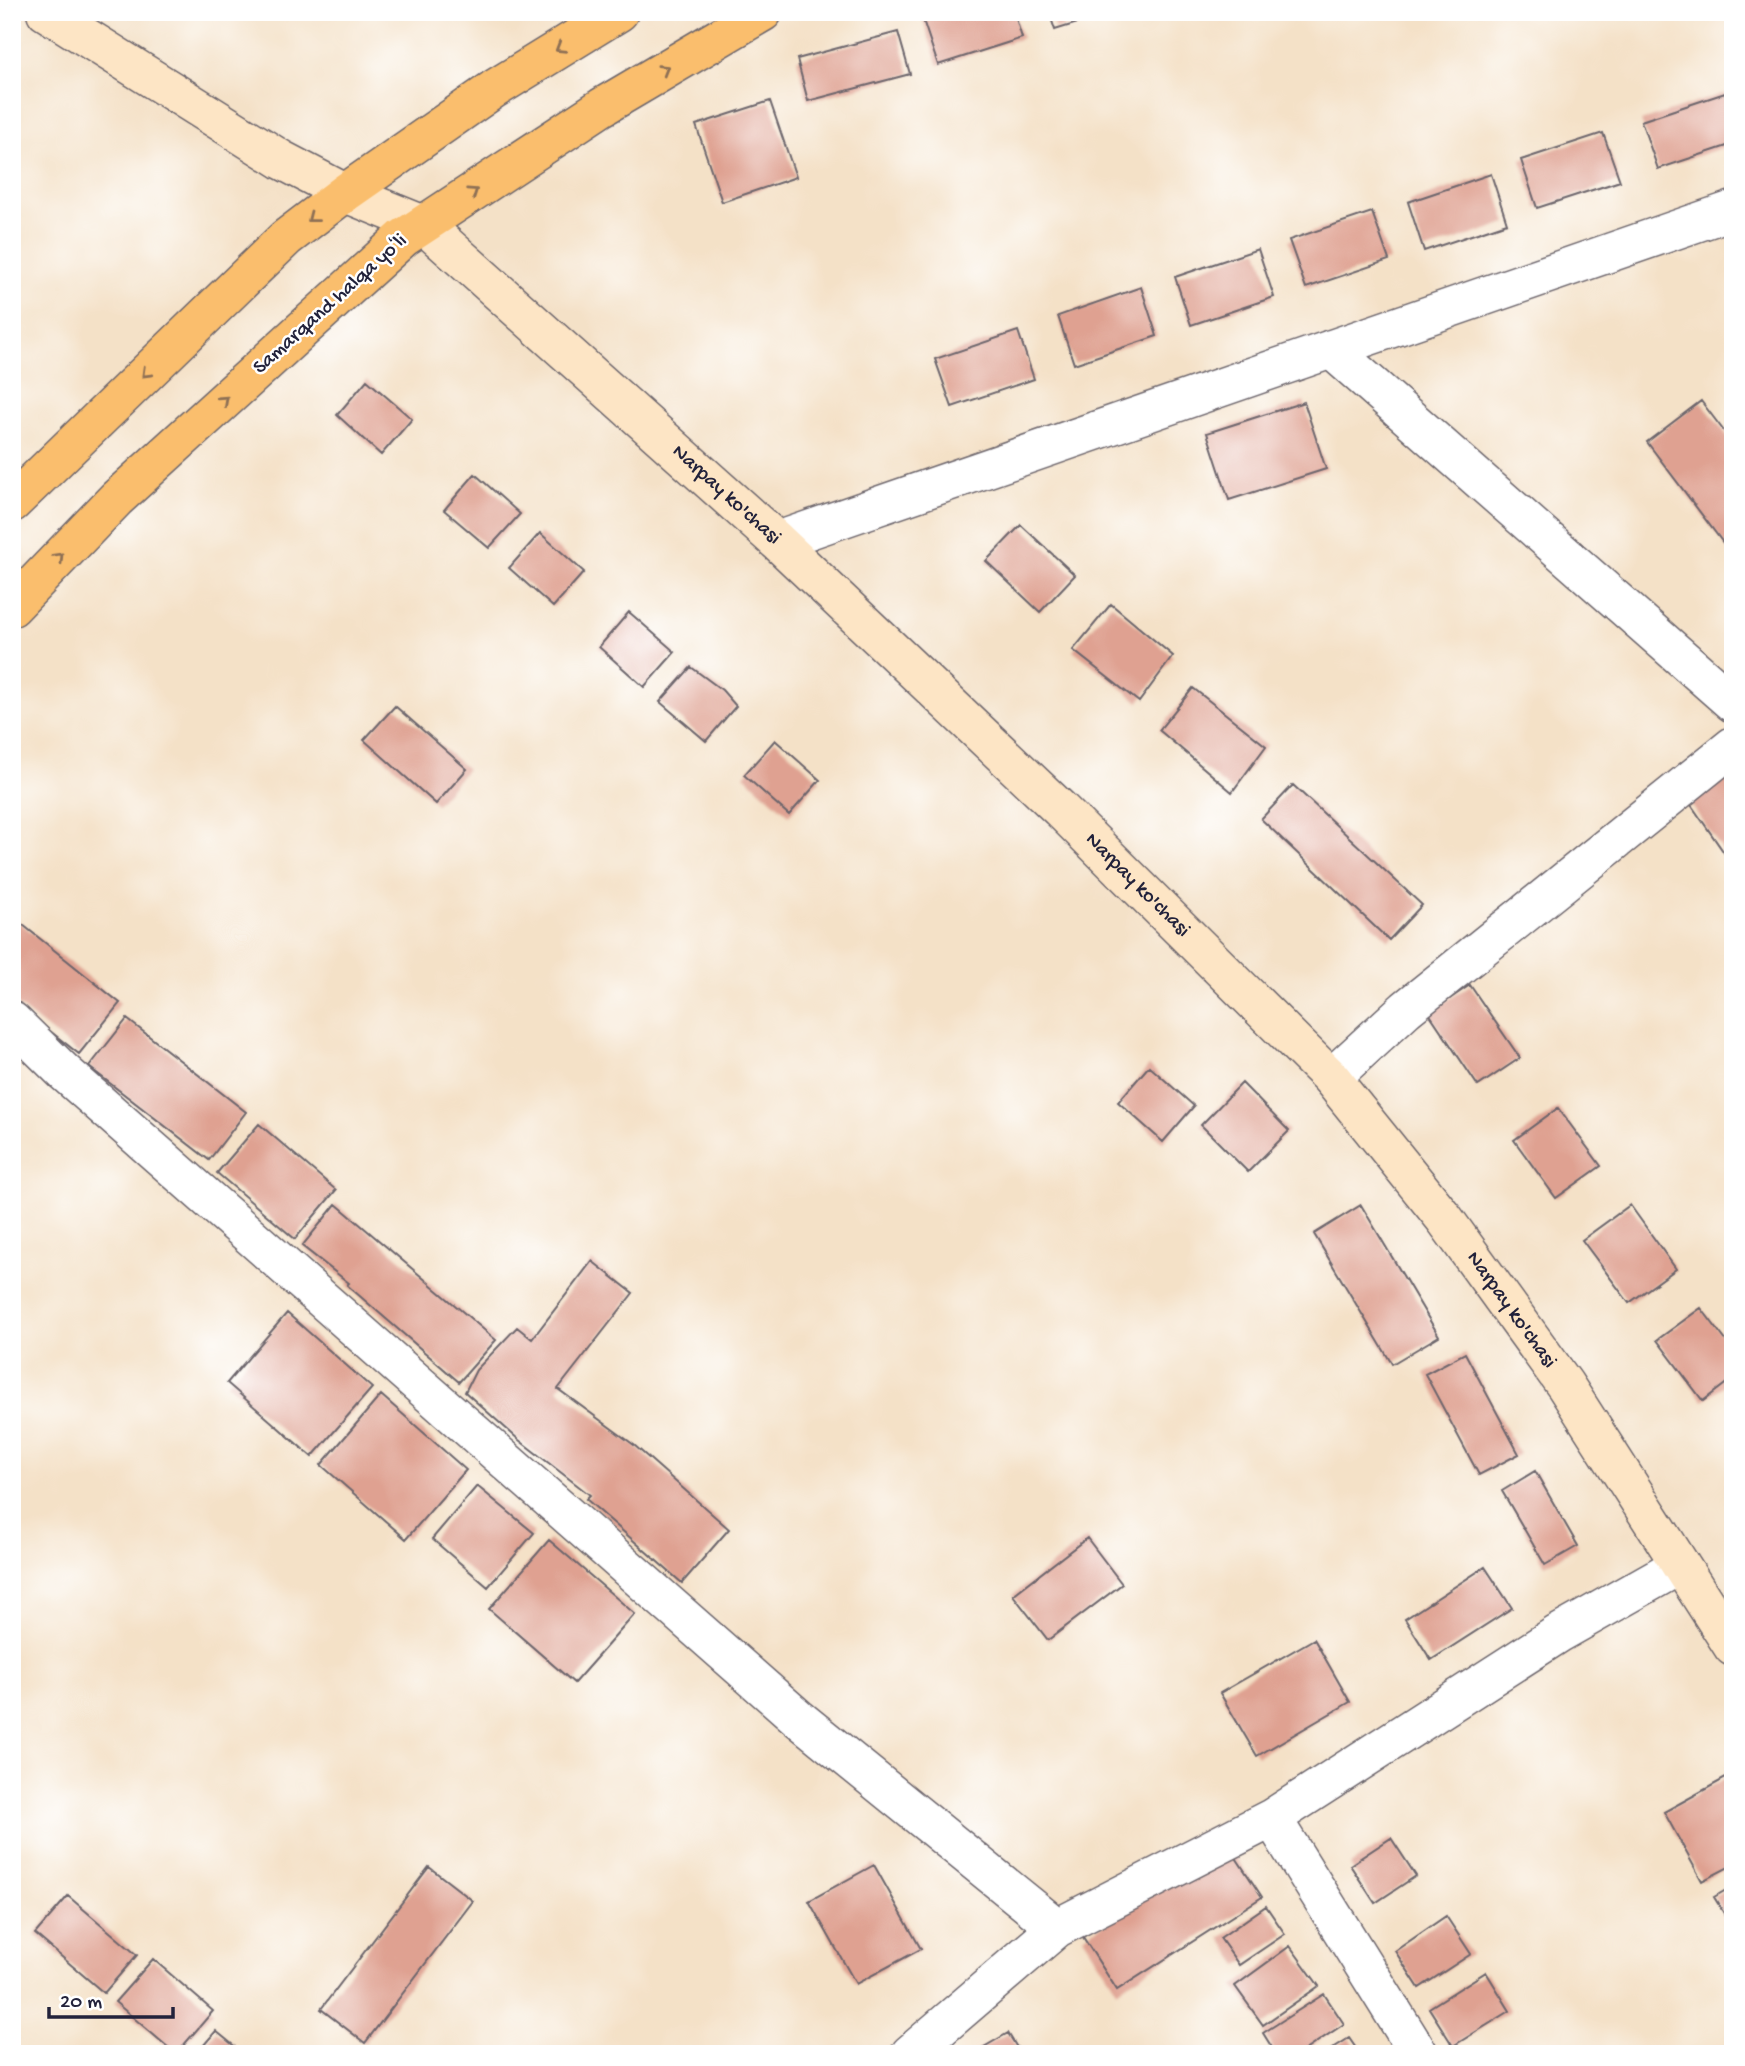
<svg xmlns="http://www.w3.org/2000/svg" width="1745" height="2066" font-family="'Gochi Hand',sans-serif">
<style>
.building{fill:#dfa191}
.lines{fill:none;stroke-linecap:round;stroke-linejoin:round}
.street-casing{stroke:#6c656c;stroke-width:41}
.secondary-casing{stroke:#6c656c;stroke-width:41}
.highway-casing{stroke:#6c656c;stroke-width:41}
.street{stroke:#fff;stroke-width:38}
.secondary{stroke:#fde5c5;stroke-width:38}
.highway{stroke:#fabe6d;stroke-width:38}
.oneway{stroke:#8e7054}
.labels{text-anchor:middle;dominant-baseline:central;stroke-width:5;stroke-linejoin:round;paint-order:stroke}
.street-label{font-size:21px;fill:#22223b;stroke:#fff}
</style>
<rect width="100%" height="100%" fill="#fff"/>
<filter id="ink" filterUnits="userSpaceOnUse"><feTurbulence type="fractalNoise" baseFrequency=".0143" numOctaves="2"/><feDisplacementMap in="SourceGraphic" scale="14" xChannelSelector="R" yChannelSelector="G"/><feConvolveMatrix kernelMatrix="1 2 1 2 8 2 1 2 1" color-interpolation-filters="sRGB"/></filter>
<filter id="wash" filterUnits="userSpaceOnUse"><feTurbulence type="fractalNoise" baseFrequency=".00686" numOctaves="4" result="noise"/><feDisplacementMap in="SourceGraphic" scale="28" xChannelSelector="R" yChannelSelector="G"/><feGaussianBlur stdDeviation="1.57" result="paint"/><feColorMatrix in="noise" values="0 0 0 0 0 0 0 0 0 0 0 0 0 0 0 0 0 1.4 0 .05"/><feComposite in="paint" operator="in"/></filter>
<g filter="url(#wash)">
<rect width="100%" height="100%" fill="#f4e1c7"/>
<g id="blocks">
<!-- building -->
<path class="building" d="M927,12H1014L1022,38L938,65L921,14Z
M1049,12H1110V13L1055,30Z
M898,32L910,74L808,101L797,59Z
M1725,93L1733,117V144L1658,169L1641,121Z
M770,101L796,177L722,202L696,125Z
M1603,133L1620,181L1537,208L1521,160Z
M1491,174L1507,223L1424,251L1408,202Z
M1372,212L1389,260L1306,288L1289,240Z
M1258,249L1274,297L1191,325L1175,277Z
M1141,287L1157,336L1074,364L1058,316Z
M1018,331L1034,379L952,407L935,359Z
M367,380L412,419L381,455L337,415Z
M1701,401L1733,443V556L1647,442Z
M1304,402L1326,469L1229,500L1207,433Z
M475,474L520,514L489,548L444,510Z
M1021,525L1075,575L1040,612L986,561Z
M540,533L584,572L553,607L509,568Z
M1111,604L1173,656L1139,702L1073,650Z
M629,612L675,652L644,687L599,647Z
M691,667L722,690L736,706L706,741L660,702Z
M1193,688L1266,746L1232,792L1159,730Z
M395,706L467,769L436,804L364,740Z
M775,740L820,780L789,815L744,775Z
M1729,770L1733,775V859L1730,861L1687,799Z
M1293,785L1422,905L1389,940L1261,819Z
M18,921L120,1003L79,1054L12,1001V929Z
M1470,985L1520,1058L1478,1086L1429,1013Z
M127,1019L246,1112L209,1160L89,1067Z
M1149,1066L1194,1106L1163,1142L1118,1102Z
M1242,1083L1289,1131L1248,1172L1201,1125Z
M1558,1108L1601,1166L1556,1198L1514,1140Z
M259,1124L336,1190L295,1239L217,1173Z
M336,1204L496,1340L459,1382L347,1285L349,1283L302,1246Z
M1361,1205L1439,1336L1392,1364L1314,1234Z
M1630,1205L1676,1269L1629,1303L1582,1240Z
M592,1261L633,1293L558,1389L634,1445L729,1529L682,1583L586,1499L590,1495L519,1440L465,1392L476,1370L517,1327L532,1339Z
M1701,1308L1733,1350V1378L1703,1401L1657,1340Z
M287,1313L372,1388L312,1457L227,1383Z
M1465,1353L1519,1454L1479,1475L1425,1374Z
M381,1395L466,1470L406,1539L321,1465Z
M1535,1471L1578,1546L1545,1565L1502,1491Z
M477,1486L534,1533L488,1587L432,1539Z
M1087,1538L1122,1584L1048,1640L1013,1595Z
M549,1540L635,1614L574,1683L489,1609Z
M1485,1567L1512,1608L1431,1660L1405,1619Z
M1314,1639L1350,1702L1257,1756L1220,1693Z
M1733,1774V1865L1702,1881L1664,1812Z
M1391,1838L1416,1876L1375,1903L1350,1865Z
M1227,1844L1262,1897L1117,1990L1083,1937Z
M874,1865L921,1949L856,1984L809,1901Z
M429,1867L473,1901L365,2043L321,2009Z
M1733,1886V1928L1714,1897Z
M68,1896L137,1955L104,1993L35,1934Z
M1266,1906L1285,1934L1239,1965L1220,1938Z
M1446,1916L1471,1954L1419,1988L1395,1951Z
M1290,1946L1319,1986L1263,2025L1235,1986Z
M153,1959L213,2011L176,2054L115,2002Z
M1486,1972L1510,2011L1453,2046L1429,2008Z
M1324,1994L1344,2024L1299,2054H1276L1263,2033Z
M216,2031L244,2054H196Z
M1008,2033L1021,2054H972Z
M1349,2038L1360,2054H1324Z"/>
</g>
</g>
<g filter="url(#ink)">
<use href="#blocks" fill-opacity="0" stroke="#6c656c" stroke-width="2"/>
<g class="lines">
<!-- street casing -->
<g class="street-casing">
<path id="street" d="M1331,349L1733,703
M777,541L1733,210
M12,1021L64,1072L798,1718L1057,1928
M1331,1078L1406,1009L1733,746
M1272,1818L1419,2054
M910,2054L1057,1928L1272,1818L1558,1634L1680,1565"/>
</g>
<!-- secondary casing -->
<g class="secondary-casing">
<g id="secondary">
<path id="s1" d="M46,12L282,160L345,193L424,225L777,541L1060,809L1331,1078L1444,1218L1565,1385L1733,1647"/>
</g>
</g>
<!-- highway casing -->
<g class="highway-casing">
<path id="highway" d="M12,503L286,238L345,193L494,89L619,12
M12,607L116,499L403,238L602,107L763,12"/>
</g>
<!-- street -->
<use href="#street" class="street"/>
<!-- secondary -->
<use href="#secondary" class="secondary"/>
<!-- highway -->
<use href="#highway" class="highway"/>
</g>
<!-- one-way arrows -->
<defs><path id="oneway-chevron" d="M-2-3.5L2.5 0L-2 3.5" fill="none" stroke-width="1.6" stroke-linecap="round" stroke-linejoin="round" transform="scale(1.75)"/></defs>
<g class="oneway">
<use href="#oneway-chevron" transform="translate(560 48) rotate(148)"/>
<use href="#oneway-chevron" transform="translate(664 69) rotate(-31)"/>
<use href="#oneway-chevron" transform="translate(473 192) rotate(-34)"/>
<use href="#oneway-chevron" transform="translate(312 218) rotate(142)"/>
<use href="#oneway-chevron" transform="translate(146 373) rotate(136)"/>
<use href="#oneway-chevron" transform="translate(224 400) rotate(-42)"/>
<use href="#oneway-chevron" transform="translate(59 557) rotate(-46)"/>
</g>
</g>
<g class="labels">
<!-- street labels -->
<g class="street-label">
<text transform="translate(331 305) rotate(-42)">Samarqand halqa yoʻli</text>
<text stroke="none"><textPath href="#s1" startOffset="840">Narpay ko'chasi</textPath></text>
<text stroke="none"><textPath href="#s1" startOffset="1407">Narpay ko'chasi</textPath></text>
<text stroke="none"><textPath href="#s1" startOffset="1974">Narpay ko'chasi</textPath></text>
</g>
</g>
<!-- margin -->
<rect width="1745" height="2066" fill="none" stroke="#fff" stroke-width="42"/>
<!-- scale -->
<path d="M49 2007v10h124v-10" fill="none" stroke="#22223b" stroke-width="3.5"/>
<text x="60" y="2007" font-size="21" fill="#22223b" stroke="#ffffff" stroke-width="5" paint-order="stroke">20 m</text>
</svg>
